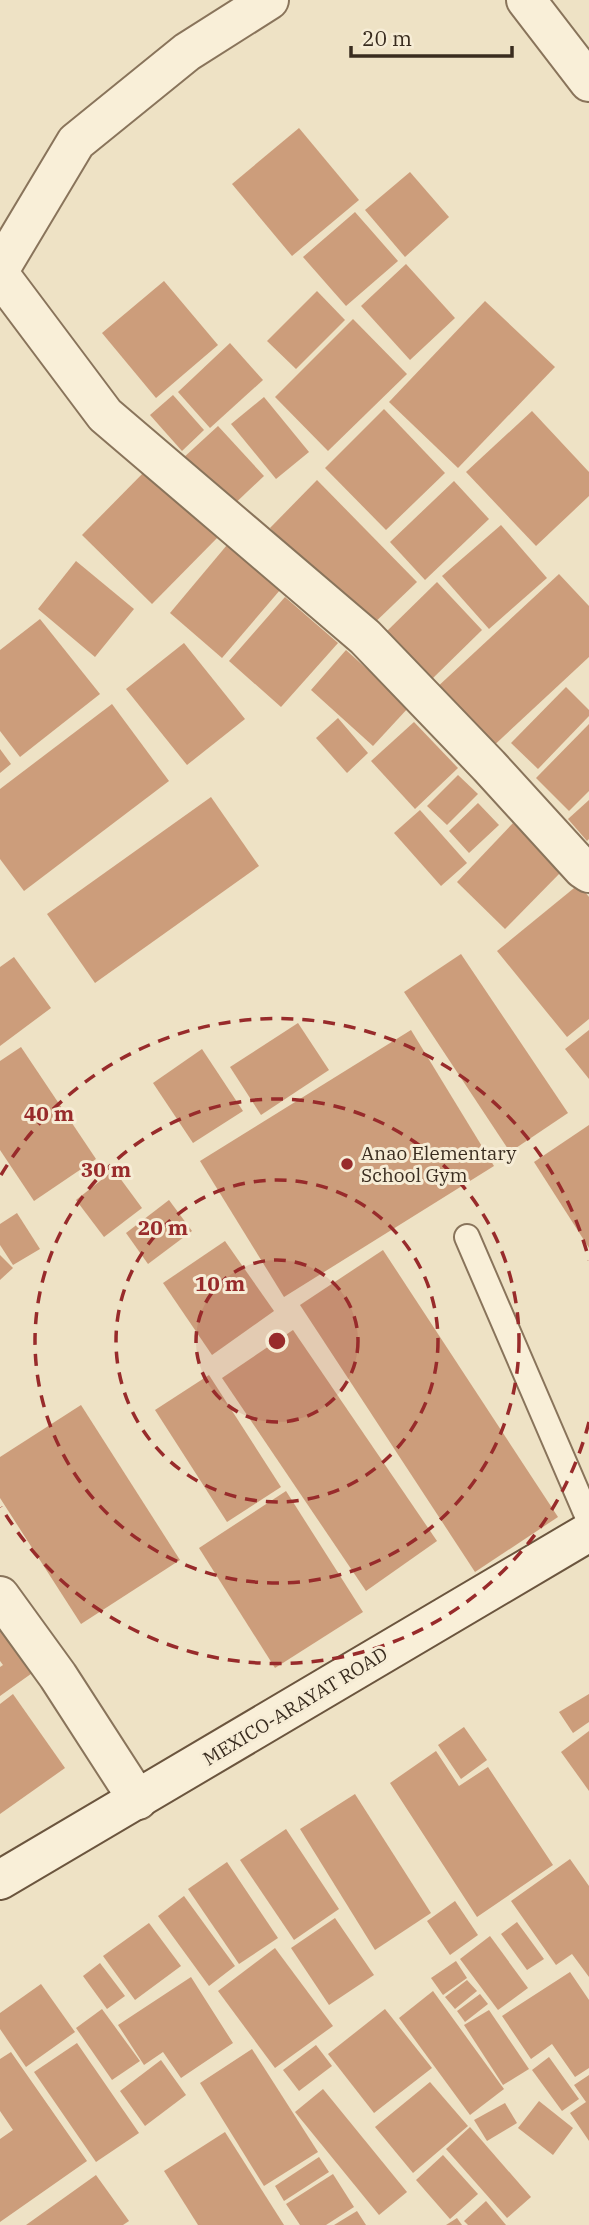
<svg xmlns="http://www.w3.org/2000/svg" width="589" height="2225" font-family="'IBM Plex Serif',serif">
	<rect width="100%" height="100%" fill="#eee2c5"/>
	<g fill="#cc9d7b">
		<path d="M299,128l60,72 -67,56 -60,-72z"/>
		<path d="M410,172l39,45 -44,40 -40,-47z"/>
		<path d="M355,212l43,49 -52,45 -43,-49z"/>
		<path d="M406,264l49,54 -45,42 -49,-54z"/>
		<path d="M164,281l54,64 -62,53 -54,-65z"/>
		<path d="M317,291l28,29 -49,49 -29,-28z"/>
		<path d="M485,301l70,66 -97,101 -69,-66z"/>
		<path d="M353,319l54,55 -79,77 -53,-54z"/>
		<path d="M230,343l33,37 -53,48 -32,-36z"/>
		<path d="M173,395l31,35 -22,21 -32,-36z"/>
		<path d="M264,397l45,55 -33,27 -45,-55z"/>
		<path d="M384,409l61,64 -59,57 -61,-62z"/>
		<path d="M532,411l57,61v24l-53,50 -70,-74z"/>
		<path d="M218,426l46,50 -36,34 -46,-51z"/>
		<path d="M151,465l70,69 -69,70 -70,-69z"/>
		<path d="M317,480l100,102 -49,47 -98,-101z"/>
		<path d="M454,481l35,38 -64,61 -35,-38z"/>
		<path d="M501,525l46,53 -58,51 -47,-53z"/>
		<path d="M227,545l53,45 -58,68 -52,-45z"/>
		<path d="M76,561l58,48 -39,48 -57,-48z"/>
		<path d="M559,574l30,32v51l-100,93 -55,-60z"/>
		<path d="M437,582l45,48 -51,50 -46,-47z"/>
		<path d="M285,597l53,46 -57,64 -52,-46z"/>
		<path d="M40,619l60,75 -80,63 -20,-26v-81z"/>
		<path d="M184,643l61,76 -58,46 -61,-76z"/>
		<path d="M346,650l63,57 -36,39 -62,-56z"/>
		<path d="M566,687l23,23v6l-51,53 -27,-26z"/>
		<path d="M112,704l57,77 -145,110 -24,-32v-70z"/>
		<path d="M338,718l30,35 -21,20 -31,-35z"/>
		<path d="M414,722l44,46 -43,41 -44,-48z"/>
		<path d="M589,724v67l-20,20 -33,-33z"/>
		<path d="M0,749l11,15 -11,9z"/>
		<path d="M458,775l20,19 -31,31 -20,-19z"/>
		<path d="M211,797l48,69 -164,117 -48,-69z"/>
		<path d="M589,800v39l-2,2 -19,-22z"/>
		<path d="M478,803l21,22 -30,28 -20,-22z"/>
		<path d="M420,810l47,53 -26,23 -47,-53z"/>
		<path d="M513,823l49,48 -57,58 -48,-47z"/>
		<path d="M579,884l10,13v122l-22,18 -70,-86z"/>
		<path d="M461,954l107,159 -58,39 -106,-160z"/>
		<path d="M14,957l37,51 -51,38v-79z"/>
		<path d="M298,1023l31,47 -68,45 -31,-48z"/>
		<path d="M411,1030l83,136 -210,131 -84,-136z"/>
		<path d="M589,1030v49l-24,-30z"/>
		<path d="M21,1047l75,112 -62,42 -34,-51v-89z"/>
		<path d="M202,1049l41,62 -50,32 -40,-60z"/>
		<path d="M589,1125v123l-55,-86z"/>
		<path d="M114,1170l28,38 -38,29 -28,-37z"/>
		<path d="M169,1200l23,31 -44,33 -22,-31z"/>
		<path d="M17,1213l23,36 -27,16 -13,-20v-21z"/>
		<path d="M225,1241l49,70 -62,44 -49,-72z"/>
		<path d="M383,1250l175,267 -83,55 -175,-267z"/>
		<path d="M0,1255l13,13 -13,12z"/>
		<path d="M293,1330l144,211 -71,50 -144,-213z"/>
		<path d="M209,1375l72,112 -54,35 -72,-112z"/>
		<path d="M81,1405l99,155 -99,64 -81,-126v-41z"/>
		<path d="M286,1491l77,121 -88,56 -76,-120z"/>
		<path d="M0,1621l35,50 -35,25v-29l3,-2 -3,-4z"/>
		<path d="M13,1694l52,74 -65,46v-110z"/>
		<path d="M589,1694v28l-16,11 -14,-21z"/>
		<path d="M464,1727l23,33 -26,19 -23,-34z"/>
		<path d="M589,1731v60l-28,-39z"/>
		<path d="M436,1751l23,35 29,-19 65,98 -76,52 -87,-134z"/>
		<path d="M355,1794l76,119 -56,37 -75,-121z"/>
		<path d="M286,1829l53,80 -45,31 -54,-80z"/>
		<path d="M570,1859l19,27v91l-17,-23 -16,11 -45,-64z"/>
		<path d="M227,1862l51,76 -39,26 -51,-75z"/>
		<path d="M184,1896l51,70 -26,20 -51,-70z"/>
		<path d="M455,1901l23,34 -28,20 -23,-34z"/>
		<path d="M335,1918l39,57 -45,30 -38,-57z"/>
		<path d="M517,1922l27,37 -17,11 -26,-36z"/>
		<path d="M149,1923l32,43 -46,34 -32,-44z"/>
		<path d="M490,1936l38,52 -30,22 -38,-51z"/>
		<path d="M275,1948l58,78 -58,42 -57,-77z"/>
		<path d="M456,1961l11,17 -24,17 -12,-17z"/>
		<path d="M100,1963l25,33 -18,13 -24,-33z"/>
		<path d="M570,1972l19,28v68l-14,9 -23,-33 -21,15 -29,-43z"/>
		<path d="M191,1977l42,66 -52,35 -18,-26 -19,13 -26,-40z"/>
		<path d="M467,1980l10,11 -22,18 -10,-12z"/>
		<path d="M41,1984l34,48 -49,35 -26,-38v-16z"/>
		<path d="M433,1991l71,98 -34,26 -71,-97z"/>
		<path d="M480,1994l8,10 -23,18 -8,-11z"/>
		<path d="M102,2009l38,52 -28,19 -36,-52z"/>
		<path d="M385,2009l47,59 -58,45 -46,-59z"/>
		<path d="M489,2010l40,59 -26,16 -39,-60z"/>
		<path d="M77,2043l62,90 -43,29 -62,-90z"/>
		<path d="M316,2045l16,21 -33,25 -16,-21z"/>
		<path d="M252,2049l66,103 -54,34 -64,-103z"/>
		<path d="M11,2052l76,109 -87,61v-83l13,-9 -13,-19v-52z"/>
		<path d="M549,2057l30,42 -17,12 -30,-41z"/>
		<path d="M161,2060l25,35 -41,31 -25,-35z"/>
		<path d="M589,2075v66l-19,-28 16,-11 -12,-17z"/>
		<path d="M430,2082l38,44 -55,47 -38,-46z"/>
		<path d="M323,2089l84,103 -28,23 -84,-103z"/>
		<path d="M539,2101l34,27 -20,27 -35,-27z"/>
		<path d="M505,2103l12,20 -30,18 -13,-21z"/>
		<path d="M470,2127l61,70 -24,21 -61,-69z"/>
		<path d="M225,2132l59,93h-86l-34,-54z"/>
		<path d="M443,2155l35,39 -28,25 -34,-39z"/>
		<path d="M319,2157l10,15 -45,29 -9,-15z"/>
		<path d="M333,2174l21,33 -28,18h-26l-14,-21z"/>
		<path d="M96,2175l33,46 -6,4h-97z"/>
		<path d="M486,2201l20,24h-38l-4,-4z"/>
		<path d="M357,2211l9,14h-32z"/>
		<path d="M457,2218l5,7h-16z"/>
	</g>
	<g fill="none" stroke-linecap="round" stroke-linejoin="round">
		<g stroke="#89745b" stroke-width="28">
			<path id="service" d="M467,1237l122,283"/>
		</g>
		<g stroke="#89745b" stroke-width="42">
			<g id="minor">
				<path d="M526,0l63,82"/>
				<path d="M0,269l76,-127 111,-90 82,-52"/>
				<path d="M0,275l105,140 260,222 124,129 94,103 6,4"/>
				<path d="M0,1596l58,80 80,124"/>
			</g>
		</g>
		<g stroke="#6b553e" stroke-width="42">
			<path id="secondary" d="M0,1880l589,-348"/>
		</g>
		<use href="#service" stroke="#f9efd8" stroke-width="24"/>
		<use href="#minor" stroke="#f9efd8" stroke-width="38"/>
		<use href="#secondary" stroke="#f9efd8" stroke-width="38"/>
	</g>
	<circle cx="277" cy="1341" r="81" fill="#982b2b" fill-opacity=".12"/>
	<g fill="none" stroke="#982b2b" stroke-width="3.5" stroke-dasharray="12 9">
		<circle cx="277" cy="1341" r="81"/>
		<circle cx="277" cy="1341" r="161"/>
		<circle cx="277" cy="1341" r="242"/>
		<path d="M589 1422A322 322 0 0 1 1 1507M1 1175A322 322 0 0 1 589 1260"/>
	</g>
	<circle fill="#982b2b" stroke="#f6ecd5" stroke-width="2.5" cx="347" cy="1164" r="7"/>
	<g text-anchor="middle" stroke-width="6" stroke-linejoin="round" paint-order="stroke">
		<g font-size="19" fill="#392c1f" stroke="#f6ecd5" text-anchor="start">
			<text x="361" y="1160">Anao Elementary<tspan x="361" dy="22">School Gym</tspan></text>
		</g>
		<g font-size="19" fill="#392c1f" stroke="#f6ecd5">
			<text transform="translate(295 1706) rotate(-31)" y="7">MEXICO-ARAYAT ROAD</text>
		</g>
	</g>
	<circle cx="277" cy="1341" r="10" fill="#982b2b" stroke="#f6ecd5" stroke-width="3.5"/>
	<g font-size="21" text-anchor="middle" font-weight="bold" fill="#982b2b" stroke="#f6ecd5" stroke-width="6" stroke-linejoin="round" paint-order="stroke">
		<text x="49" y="1121">40 m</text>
		<text x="106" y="1177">30 m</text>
		<text x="163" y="1235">20 m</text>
		<text x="220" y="1291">10 m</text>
	</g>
	<path d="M351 46v10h161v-10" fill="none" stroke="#392c1f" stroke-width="3.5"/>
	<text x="362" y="46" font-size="21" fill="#392c1f" stroke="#f6ecd5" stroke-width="5" paint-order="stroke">20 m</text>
</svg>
